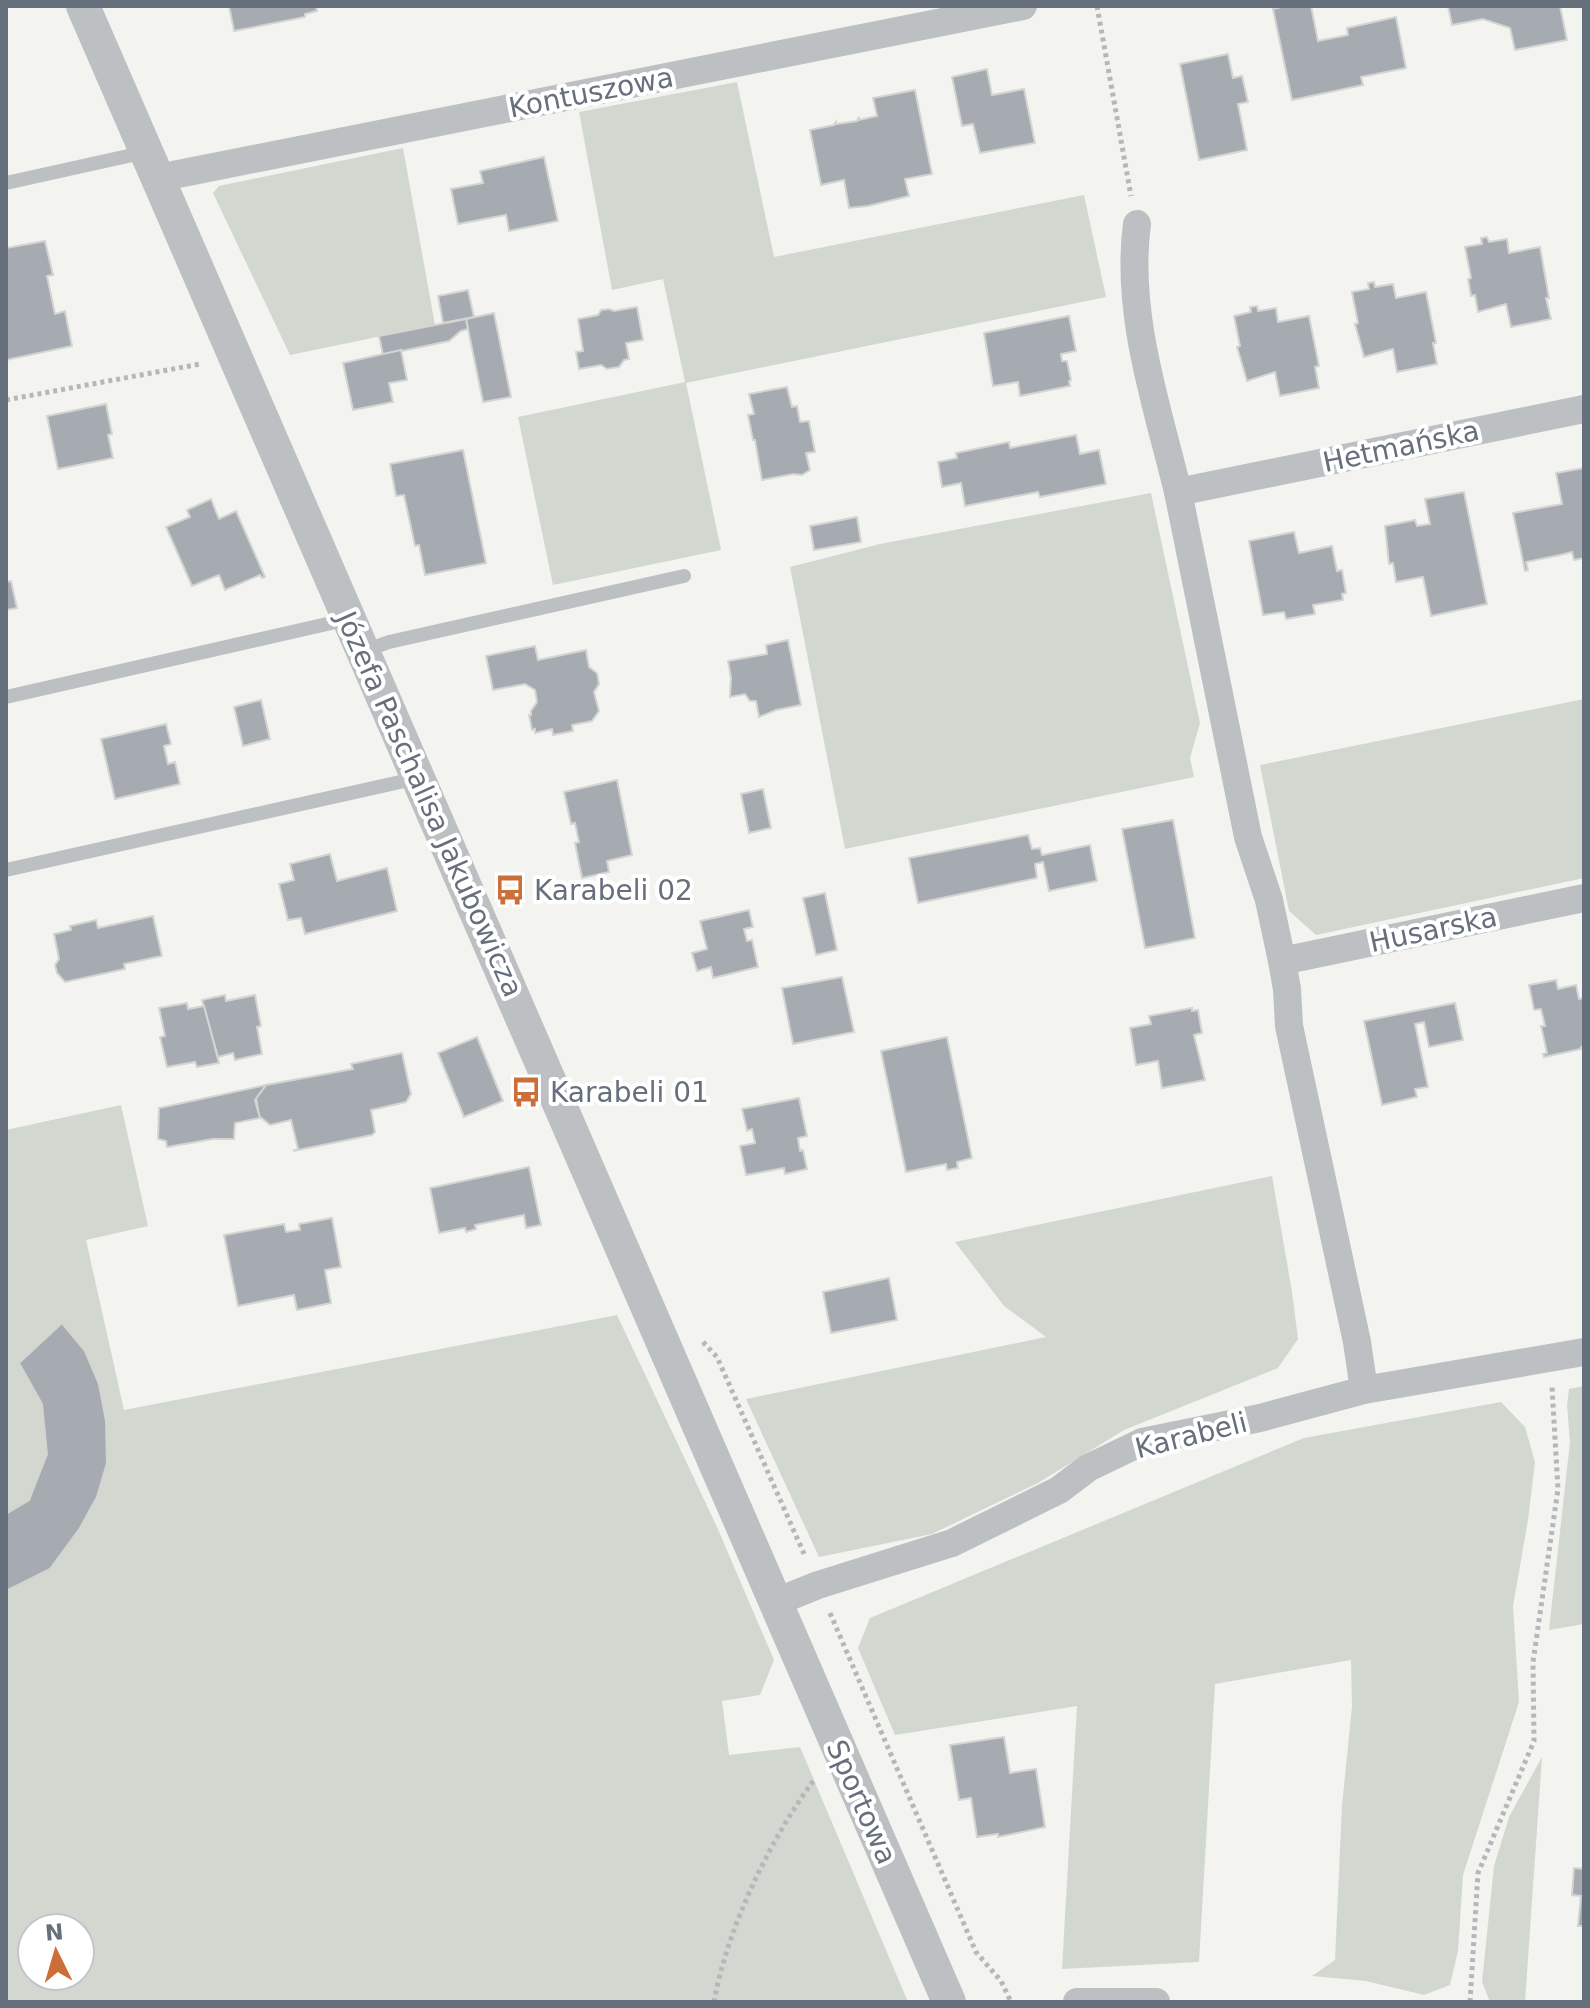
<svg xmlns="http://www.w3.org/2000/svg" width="1590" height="2008" font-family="'DejaVu Sans',sans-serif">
	<rect width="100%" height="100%" fill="#f3f3f0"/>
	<g fill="#d2d8d0" fill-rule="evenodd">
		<path d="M737,82l37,175 310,-62 22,102 -420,86 35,167 -168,35 -35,-168 167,-35 -22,-103 -51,11 -33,-178z"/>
		<path d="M403,148l32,177 -145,30 -77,-162 6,-7z"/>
		<path d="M1151,493l49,230 -10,35 4,19 -349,72 -55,-282 90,-23z"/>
		<path d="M1584,699v179l-268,57 -27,-24 -29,-146z"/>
		<path d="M121,1105l27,121 -62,14 38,170 493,-95 100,212 57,133 -14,35 -38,6 7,54 71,-8 108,255h-902v-872zM32,1928h48v48h-48z"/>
		<path d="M1272,1176l20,116 6,47 -20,29 -154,62 -86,53 -106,51 -113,23 -73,-158 300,-62 -42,-31 -49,-64z"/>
		<path d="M1584,1386v238l-35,6 21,-188 -3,-37 2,-16z"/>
		<path d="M1501,1402l24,25 10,35 -7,58 -15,86 6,96 -56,173 -5,76 -8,34 -26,10 -58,-14 -54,-5 23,-16 7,-154 10,-100 -1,-46 -136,24 -16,278 -137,7 15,-263 -182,29 -37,-87 12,-30 434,-180z"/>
		<path d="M1542,1757l-17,245h-35l-8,-20 12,-116 15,-49z"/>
	</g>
	<g fill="#a6abb1" stroke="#d4d5d3" stroke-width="2">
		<path d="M229,6h87l1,5 -12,3v3l-71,14z"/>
		<path d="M1286,6h25l7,35 30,-6 -1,-7 49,-11 10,51 -45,9 2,8 -71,15 -19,-91z"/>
		<path d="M1448,6h112l7,34 -52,10 -5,-22 -27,-9 -31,6z"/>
		<path d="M1228,54l5,24 9,-2 6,26 -10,2 9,46 -48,10 -19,-96z"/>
		<path d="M987,69l5,26 32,-6 11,54 -55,10 -7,-29 -11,2 -10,-49z"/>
		<path d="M915,90l17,84 -27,5 4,17 -41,10 -19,2 -5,-28 -23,5 -11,-55 24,-5 2,-3v2l21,-3 2,-4v3l18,-4 -4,-18z"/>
		<path d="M544,157l14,64 -49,10 -3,-16 -48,9 -7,-35 32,-6 -3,-12z"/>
		<path d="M1487,237l2,5 18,-3 2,14 31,-6 9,51h-3l5,21 -40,8 -5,-23 -28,8 -3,-17 -4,1 -3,-17 3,-1 -6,-31 17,-3 -1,-6z"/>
		<path d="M45,241l8,34 -6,1 8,38 10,-3 7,35 -66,14v-112z"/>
		<path d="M1374,282l1,5 18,-3 3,14 30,-6 10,51h-3l4,21 -40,8 -4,-23 -29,8 -9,-33 3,-1 -6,-31 17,-3 -1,-6z"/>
		<path d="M468,290l6,27 -31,6 -5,-27z"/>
		<path d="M1257,306l1,5 18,-3 2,14 31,-6 10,50 -4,1 4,21 -39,8 -5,-24 -28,9 -10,-34 3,-1 -6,-30 17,-4 -1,-5z"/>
		<path d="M637,307l6,33 -17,3 3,16 -5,1 -5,7 -12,2 -6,-4 -22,4 -3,-17 7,-1 -5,-32 20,-4 3,-5 8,-1 5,2z"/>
		<path d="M494,313l17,84 -28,5 -17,-83z"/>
		<path d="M1069,316l7,35 -15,3 1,7h5l4,19 -2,1 1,5 -50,10 -2,-14 -25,4 -9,-53z"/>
		<path d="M466,319l2,10 -7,2 -12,10 -66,14 -4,-19z"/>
		<path d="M401,350l6,30 -18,3 4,19 -40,8 -10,-47z"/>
		<path d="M787,387l5,20 5,-1 3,16 9,-1 6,31 -9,1 4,17 -8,5 -9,-1 -31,6 -7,-40h-2l-5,-25 6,-1 -5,-20z"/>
		<path d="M106,404l6,30 -4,1 5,23 -55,11 -11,-53z"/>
		<path d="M1076,435l4,19 19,-4 7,34 -66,13 -2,-5 -73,14 -4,-23 -19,4 -4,-25 19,-4 -1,-5 53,-11 1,6z"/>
		<path d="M463,450l23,113 -61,12 -6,-30 -4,1 -11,-51 -8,1 -6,-32z"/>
		<path d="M1584,468v90l-10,2 -2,-8 -12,3 -34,7 2,8 -3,1 -12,-58 49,-9 -6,-31z"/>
		<path d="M1464,492l23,112 -56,12 -8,-39 -27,5 -3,-19 -4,1 -4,-38 30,-6 2,6 13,-2 -5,-25z"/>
		<path d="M211,499l8,20 17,-8 29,66 -3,1 -2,-3 -35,15 -6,-15 -27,11 -26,-59 24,-10 -3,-7z"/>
		<path d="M857,517l4,25 -47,8 -4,-24z"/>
		<path d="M1294,532l5,21 33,-7 5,25 5,-1 4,23 -4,1 1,6 -30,5 2,9 -29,5 -2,-7 -21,3 -14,-74z"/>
		<path d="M11,581l6,27 -11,2v-28z"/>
		<path d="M788,640l13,65 -25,5 -17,7 -3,-16h-6l-5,-7 -15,3 1,-19 -3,-17 39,-7 -1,-9z"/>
		<path d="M535,646l3,14 48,-10 3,17 8,6 2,11 -5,8 5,19 -7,10 -20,4 1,6 -20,4 -1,-6 -17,4v-4l-3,1 -3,-15h2v-4l6,-9 -2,-12 -10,-6 -32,6 -7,-34z"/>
		<path d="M261,700l9,39 -27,7 -9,-39z"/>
		<path d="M166,724l5,20 -7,2 4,18 7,-2 5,22 -65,15 -14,-60z"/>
		<path d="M617,780l15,75 -25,6 2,11 -27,6 -7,-35 4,-1 -4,-19 -4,1 -7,-32z"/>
		<path d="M763,789l8,39 -22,5 -8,-39z"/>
		<path d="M1173,820l22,118 -50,10 -23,-119z"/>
		<path d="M1028,835l4,14 8,-1 2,7 48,-10 7,36 -48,10 -6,-29 -8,2 2,14 -119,25 -9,-45z"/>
		<path d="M330,854l7,27 50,-13 10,43 -92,23 -4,-16 -13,2 -9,-36 15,-4 -4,-16z"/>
		<path d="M825,893l12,57 -21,5 -13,-57z"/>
		<path d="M749,910l4,17 -9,2 3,12 5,-1 6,27 -45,11 -2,-11 -14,4 -5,-18 15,-4 -7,-28z"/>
		<path d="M153,916l9,40 -38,8 1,5 -60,13 -8,-9 -2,-8 4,-6 -5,-25 17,-4 -1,-4 26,-6 2,8z"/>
		<path d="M842,977l12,55 -61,12 -11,-56z"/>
		<path d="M1556,980l2,9 18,-4 3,14 5,-1v48l-3,1v2l-37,8 -1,-3 4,-1 -6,-27h4l-4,-17 -7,1 -5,-25z"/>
		<path d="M225,995l1,6 29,-6 6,31 -4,1 5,27 -27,6 -2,-7 -15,4 -16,-57z"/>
		<path d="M187,1003l1,6 16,-3 15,57 -22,4 -2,-5 -28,5 -7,-30 5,-1 -6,-28z"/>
		<path d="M1455,1003l8,37 -34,7 -5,-25 -9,2 13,63 -13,2 2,8 -35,8 -18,-84z"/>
		<path d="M1192,1008v3l6,-1 4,23 -8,2 11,45 -43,8 -4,-27 -22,4 -6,-37 21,-4 -2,-8z"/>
		<path d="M477,1037l26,64 -39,16 -26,-64z"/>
		<path d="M947,1037l25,121 -15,4 1,6 -11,2 -1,-6 -40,8 -25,-121z"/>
		<path d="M402,1053l9,41 -5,8 -35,8 4,22 -3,3 -79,16 5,-2 -7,-29 -21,5 -11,-9 -3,-18 10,-13 87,-16 -2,-5z"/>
		<path d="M266,1085l-11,15 5,18 -25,5 -1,16h-21l-46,8 -1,-6 -8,-2 1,-31z"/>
		<path d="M799,1098l8,38 -9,2 2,13 3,-1 4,19 -22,5 -1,-6 -38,7 -6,-29 15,-3 -3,-14 -5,2 -5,-22z"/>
		<path d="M529,1167l12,58 -15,3 -2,-13 -49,10 1,4 -10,3 -1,-4 -26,5 -9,-45z"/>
		<path d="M332,1218l9,49 -16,3 6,33 -34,7 -3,-15 -56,11 -14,-71 60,-11 2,8 14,-2 -1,-6z"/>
		<path d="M889,1278l8,42 -66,13 -8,-41z"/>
		<path d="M62,1323l23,28 14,33 7,37 1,42 -10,34 -17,31 -30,41 -44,22v-77l23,-14 18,-46 -5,-50 -23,-41z"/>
		<path d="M1004,1737l6,36 26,-4 9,58 -47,10v-3l-21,3 -6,-39 -12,2 -9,-55z"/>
		<path d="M1574,1868l10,1v57h-6l3,-30 -9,-1z"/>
	</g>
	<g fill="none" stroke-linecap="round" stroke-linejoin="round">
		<g stroke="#b5b7ba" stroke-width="5" stroke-dasharray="4 4" stroke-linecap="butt">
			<path d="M1097,6l34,190"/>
			<path d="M6,400l194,-36"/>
			<path d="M703,1342l14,15 88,199"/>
			<path d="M830,1613l146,339 25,29 10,21"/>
			<path d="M714,2002c13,-73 56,-163 100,-222"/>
			<path d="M1470,2002l8,-129 56,-132 -1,-79 25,-173 -6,-102"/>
		</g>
		<g stroke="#bdc0c3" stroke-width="14">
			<path d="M6,183l140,-31"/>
			<path d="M364,651l25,-9 295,-66"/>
			<path d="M6,697l343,-78"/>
			<path d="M6,870l412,-92"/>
		</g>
		<g stroke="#bdc0c3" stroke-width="28">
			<path d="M158,178l865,-172"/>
			<path d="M1137,224c-12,90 20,181 41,268"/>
			<path d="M1282,961l302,-63"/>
			<path d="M1364,1390l-7,-48 -68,-316 -2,-37 -5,-28 -13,-61 -21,-63 -70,-345 406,-83"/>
			<path d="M776,1602l42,-17 134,-42 107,-53 29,-22 54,-26 118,-24 104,-28 220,-38"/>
			<path d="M1077,2002h79"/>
		</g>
		<path stroke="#bdc0c3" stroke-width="34" d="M83,6l866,1996"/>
	</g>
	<defs>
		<g id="bus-bare" transform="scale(2.4)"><path d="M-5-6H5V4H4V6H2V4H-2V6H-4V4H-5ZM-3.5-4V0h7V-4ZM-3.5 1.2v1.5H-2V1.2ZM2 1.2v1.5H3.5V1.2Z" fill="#cc6e37" stroke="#fff" stroke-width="2.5" paint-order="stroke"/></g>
	</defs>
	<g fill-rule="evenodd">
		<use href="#bus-bare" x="510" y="890"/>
		<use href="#bus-bare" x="526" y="1092"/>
	</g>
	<g text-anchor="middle" stroke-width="8" stroke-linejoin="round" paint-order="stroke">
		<g font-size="28" fill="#66707d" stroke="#fff">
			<text transform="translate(591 92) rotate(-11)" y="10">Kontuszowa</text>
			<text transform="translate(1401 446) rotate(-12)" y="10">Hetmańska</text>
			<text transform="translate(430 804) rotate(66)" y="10">Józefa Paschalisa Jakubowicza</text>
			<text transform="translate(1433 929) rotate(-12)" y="10">Husarska</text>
			<text transform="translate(1191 1435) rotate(-14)" y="10">Karabeli</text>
			<text transform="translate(862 1802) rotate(66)" y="10">Sportowa</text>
		</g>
		<g font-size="28" fill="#66707d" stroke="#fff" text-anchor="start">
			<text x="534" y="900">Karabeli 02</text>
			<text x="550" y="1102">Karabeli 01</text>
		</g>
	</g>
	<rect width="1590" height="2008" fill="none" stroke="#66707d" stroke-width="16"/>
	<g transform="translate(56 1952) rotate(355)"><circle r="38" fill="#ffffff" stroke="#c2c6cb" stroke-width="2"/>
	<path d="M0-6L14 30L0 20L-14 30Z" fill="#cc6e37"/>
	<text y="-12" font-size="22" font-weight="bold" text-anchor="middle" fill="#66707d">N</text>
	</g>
</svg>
